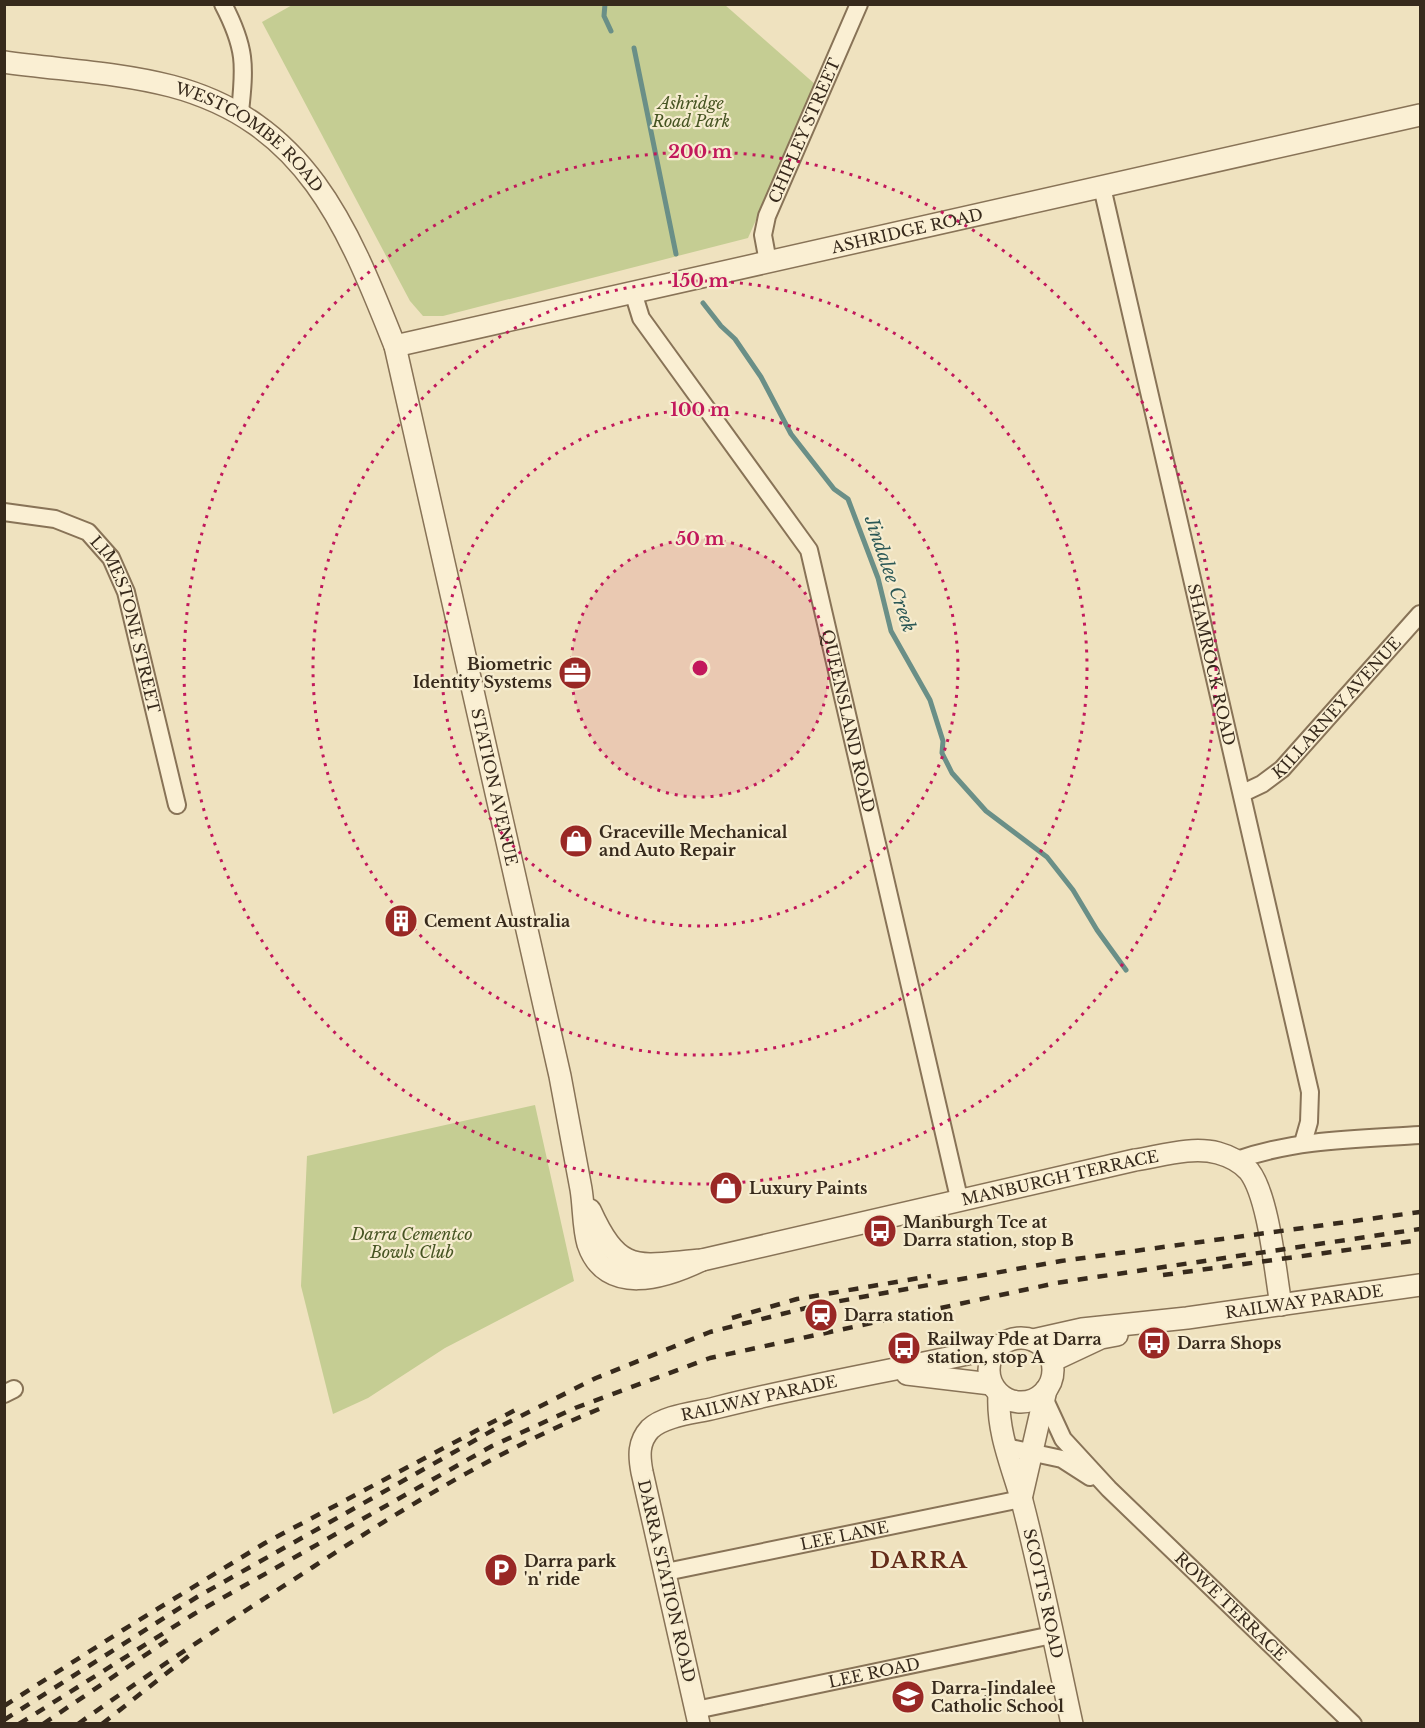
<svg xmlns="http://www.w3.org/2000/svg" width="1425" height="1728" font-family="'Libre Baskerville',serif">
	<rect width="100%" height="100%" fill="#efe2bf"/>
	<g fill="#c5cd93">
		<path d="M294,4l431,1 91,80 -68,153 -305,78h-20l-13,-15 -148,-279z"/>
		<path d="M535,1105l39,176 -129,67 -77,50 -35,16 -32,-128 6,-130z"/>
	</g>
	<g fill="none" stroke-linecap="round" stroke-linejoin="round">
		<g stroke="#6a8f87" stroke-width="5">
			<path d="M605,4l-1,12 7,15"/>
			<path d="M634,48l42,206"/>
			<path d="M703,303l18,23 14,13 26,38 30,57 43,55 14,10 30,79 13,53 39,69 13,41 -1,12 10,20 34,38 61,46 26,33 24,40 29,40"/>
		</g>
		<g stroke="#887357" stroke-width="20">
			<g id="minor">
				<path d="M223,4c23,44 22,61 17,108"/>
				<path id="s1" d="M1102,187l208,905 -1,30 -6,21"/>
				<path id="s2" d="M768,262l-5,-27 4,-19 92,-212"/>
				<path id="s3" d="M633,292l8,26 168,232 150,648"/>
				<path id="s4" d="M4,512l51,7 33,13 23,26 15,34 51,213"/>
				<path id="s5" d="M1243,793l19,-9 20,-15 138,-155"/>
				<path d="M1237,1160c59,-21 122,-21 183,-25"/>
				<path d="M4,1394l10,-5"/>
				<path id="s6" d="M1045,1400l18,39 46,50 244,235"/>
				<path d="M1006,1447l56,12 28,18"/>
				<path id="s7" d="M666,1572l355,-73"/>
				<path id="s8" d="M696,1710l356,-75"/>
			</g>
		</g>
		<g stroke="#887357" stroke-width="24">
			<g id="tertiary">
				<path id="s9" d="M4,62c56,8 113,10 167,24 136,36 177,142 224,260l165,730c7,38 14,76 21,113 3,18 2,38 7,55 18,53 77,34 114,16"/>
				<path id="s10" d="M395,346l1025,-231"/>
				<path id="s11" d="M590,1210c30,66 47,55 112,50l433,-100c26,-4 57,-14 83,-7 11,3 23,9 31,18 20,26 26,100 32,134"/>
				<circle cx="1021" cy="1370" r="32"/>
				<path id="s12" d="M1033,1340l49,-11 105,-11 233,-33"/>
				<path d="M1052,1361l49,-23 16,-3"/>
				<path d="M907,1374l84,10"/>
				<path id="s13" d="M999,1395c-2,37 13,71 23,106 19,73 34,149 50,223"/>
				<path d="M1021,1499l25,-109"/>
				<path id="s14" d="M699,1724l-57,-252c-3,-16 -4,-30 8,-43 15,-14 46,-16 65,-21 94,-24 189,-39 283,-61"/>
			</g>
		</g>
		<use href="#minor" stroke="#faefd3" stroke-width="16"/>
		<use href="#tertiary" stroke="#faefd3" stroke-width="21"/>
		<g stroke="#372a1c" stroke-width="4.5" stroke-dasharray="10 10" stroke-linecap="butt">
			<path d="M1163,1275l257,-35"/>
			<path d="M732,1318l65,-19 134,-23"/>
			<path d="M4,1706l119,-76 142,-87 254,-135"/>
			<path d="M4,1720l193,-123 298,-168 101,-51 114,-46 108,-27 243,-44 359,-49"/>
			<path d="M19,1724l175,-110 298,-168 83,-38 135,-50 346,-75 364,-54"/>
			<path d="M43,1724l132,-89"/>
			<path d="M78,1724c77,-55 156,-106 235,-157 94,-61 187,-118 291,-160"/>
			<path d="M102,1724l89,-70"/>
		</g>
	</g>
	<circle cx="700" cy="668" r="129" fill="#c2185b" fill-opacity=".12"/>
	<g fill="none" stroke="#c2185b" stroke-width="3" stroke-dasharray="3 6">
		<circle cx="700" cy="668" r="129"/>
		<circle cx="700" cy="668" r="258"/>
		<circle cx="700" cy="668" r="387"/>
		<circle cx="700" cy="668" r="516"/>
	</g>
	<defs>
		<g id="office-disc" transform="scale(1.725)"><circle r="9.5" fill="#992825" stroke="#f6eccf"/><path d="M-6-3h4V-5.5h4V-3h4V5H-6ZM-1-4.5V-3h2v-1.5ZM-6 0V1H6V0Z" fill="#fff"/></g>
		<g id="shop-disc" transform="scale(1.725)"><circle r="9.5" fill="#992825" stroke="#f6eccf"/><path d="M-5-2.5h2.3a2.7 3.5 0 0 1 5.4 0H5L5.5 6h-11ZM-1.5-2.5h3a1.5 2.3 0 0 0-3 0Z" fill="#fff"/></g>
		<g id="building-disc" transform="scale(1.725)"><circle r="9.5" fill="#992825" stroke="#f6eccf"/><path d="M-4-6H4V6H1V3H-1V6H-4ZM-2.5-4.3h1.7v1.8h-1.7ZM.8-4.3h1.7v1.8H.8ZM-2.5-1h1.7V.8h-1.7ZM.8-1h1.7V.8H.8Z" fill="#fff"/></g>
		<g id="bus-disc" transform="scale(1.725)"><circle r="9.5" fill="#992825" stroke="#f6eccf"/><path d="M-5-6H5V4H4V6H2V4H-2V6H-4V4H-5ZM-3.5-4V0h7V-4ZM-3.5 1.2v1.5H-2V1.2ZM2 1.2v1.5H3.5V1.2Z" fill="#fff"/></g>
		<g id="station-disc" transform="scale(1.725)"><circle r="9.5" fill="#992825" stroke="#f6eccf"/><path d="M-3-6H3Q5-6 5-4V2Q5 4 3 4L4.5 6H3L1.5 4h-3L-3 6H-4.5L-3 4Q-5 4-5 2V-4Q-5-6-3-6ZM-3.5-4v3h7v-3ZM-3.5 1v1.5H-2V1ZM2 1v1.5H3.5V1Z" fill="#fff"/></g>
		<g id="parking-disc" transform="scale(1.725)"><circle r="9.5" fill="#992825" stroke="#f6eccf"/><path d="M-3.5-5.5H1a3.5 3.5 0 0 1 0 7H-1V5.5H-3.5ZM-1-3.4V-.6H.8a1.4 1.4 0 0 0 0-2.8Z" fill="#fff"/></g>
		<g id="school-disc" transform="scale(1.725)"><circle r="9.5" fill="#992825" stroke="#f6eccf"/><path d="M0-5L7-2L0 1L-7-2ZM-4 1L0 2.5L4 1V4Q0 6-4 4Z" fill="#fff"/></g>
	</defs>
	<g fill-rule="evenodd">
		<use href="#office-disc" x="575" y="673"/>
		<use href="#shop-disc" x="576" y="841"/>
		<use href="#building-disc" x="401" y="921"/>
		<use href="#shop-disc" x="726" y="1188"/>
		<use href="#bus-disc" x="880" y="1231"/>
		<use href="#station-disc" x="821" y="1315"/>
		<use href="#bus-disc" x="1154" y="1343"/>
		<use href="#bus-disc" x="904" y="1348"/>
		<use href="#parking-disc" x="501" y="1570"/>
		<use href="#school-disc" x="908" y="1697"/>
	</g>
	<g text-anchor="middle" stroke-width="4.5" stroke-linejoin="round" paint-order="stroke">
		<g font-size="16" font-style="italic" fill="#465422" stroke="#f6eccf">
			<text x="691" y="109">Ashridge<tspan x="691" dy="18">Road Park</tspan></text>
			<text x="412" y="1240">Darra Cementco<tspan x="412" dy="18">Bowls Club</tspan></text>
		</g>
		<g font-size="16" fill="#372a1c" stroke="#f6eccf">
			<text dy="6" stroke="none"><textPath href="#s2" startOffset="140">CHIPLEY STREET</textPath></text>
			<text dy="6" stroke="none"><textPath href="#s9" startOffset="264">WESTCOMBE ROAD</textPath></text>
			<text dy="6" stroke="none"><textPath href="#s10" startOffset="525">ASHRIDGE ROAD</textPath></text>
			<text dy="6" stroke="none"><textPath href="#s4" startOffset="189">LIMESTONE STREET</textPath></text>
			<text dy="6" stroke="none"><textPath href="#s1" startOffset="490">SHAMROCK ROAD</textPath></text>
			<text dy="6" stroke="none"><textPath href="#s5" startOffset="128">KILLARNEY AVENUE</textPath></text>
			<text dy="6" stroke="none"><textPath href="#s3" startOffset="489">QUEENSLAND ROAD</textPath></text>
			<text dy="6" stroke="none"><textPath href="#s9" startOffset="980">STATION AVENUE</textPath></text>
			<text dy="6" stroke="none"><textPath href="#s11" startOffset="506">MANBURGH TERRACE</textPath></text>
			<text dy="6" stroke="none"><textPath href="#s12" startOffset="274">RAILWAY PARADE</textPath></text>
			<text dy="6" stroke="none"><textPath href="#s14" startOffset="418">RAILWAY PARADE</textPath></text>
			<text dy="6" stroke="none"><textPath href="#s7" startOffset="182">LEE LANE</textPath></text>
			<text transform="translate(667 1581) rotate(77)" y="6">DARRA STATION ROAD</text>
			<text dy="6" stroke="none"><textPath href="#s13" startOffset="204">SCOTTS ROAD</textPath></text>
			<text dy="6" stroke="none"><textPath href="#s6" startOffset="280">ROWE TERRACE</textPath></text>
			<text dy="6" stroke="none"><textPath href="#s8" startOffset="182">LEE ROAD</textPath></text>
		</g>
		<g font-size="16" font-weight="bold" fill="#372a1c" stroke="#f6eccf" text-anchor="start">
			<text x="552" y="670" text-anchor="end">Biometric<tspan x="552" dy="18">Identity Systems</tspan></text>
			<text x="599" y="838">Graceville Mechanical<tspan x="599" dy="18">and Auto Repair</tspan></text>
			<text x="424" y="927">Cement Australia</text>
			<text x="749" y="1194">Luxury Paints</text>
			<text x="903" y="1228">Manburgh Tce at<tspan x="903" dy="18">Darra station, stop B</tspan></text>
			<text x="844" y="1321">Darra station</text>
			<text x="927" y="1345">Railway Pde at Darra<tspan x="927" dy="18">station, stop A</tspan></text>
			<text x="1177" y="1349">Darra Shops</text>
			<text x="524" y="1567">Darra park<tspan x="524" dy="18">'n' ride</tspan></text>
			<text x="931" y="1694">Darra-Jindalee<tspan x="931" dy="18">Catholic School</tspan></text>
		</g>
		<g font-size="18" font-style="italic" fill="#2b5856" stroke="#f6eccf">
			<text transform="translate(890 574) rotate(71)" y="6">Jindalee Creek</text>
		</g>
		<g font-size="22" font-weight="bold" letter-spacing="1.5" fill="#652c1a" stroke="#f6eccf">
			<text x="919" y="1568">DARRA</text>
		</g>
	</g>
	<circle cx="700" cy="668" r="9" fill="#c2185b" stroke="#f6eccf" stroke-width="3"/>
	<g font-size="18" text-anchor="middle" font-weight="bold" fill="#c2185b" stroke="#f6eccf" stroke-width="4.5" stroke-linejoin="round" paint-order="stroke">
		<text x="700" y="158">200 m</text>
		<text x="700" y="287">150 m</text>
		<text x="700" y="416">100 m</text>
		<text x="700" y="545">50 m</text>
	</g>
	<rect width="1425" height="1728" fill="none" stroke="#372a1c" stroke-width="12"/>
</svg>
